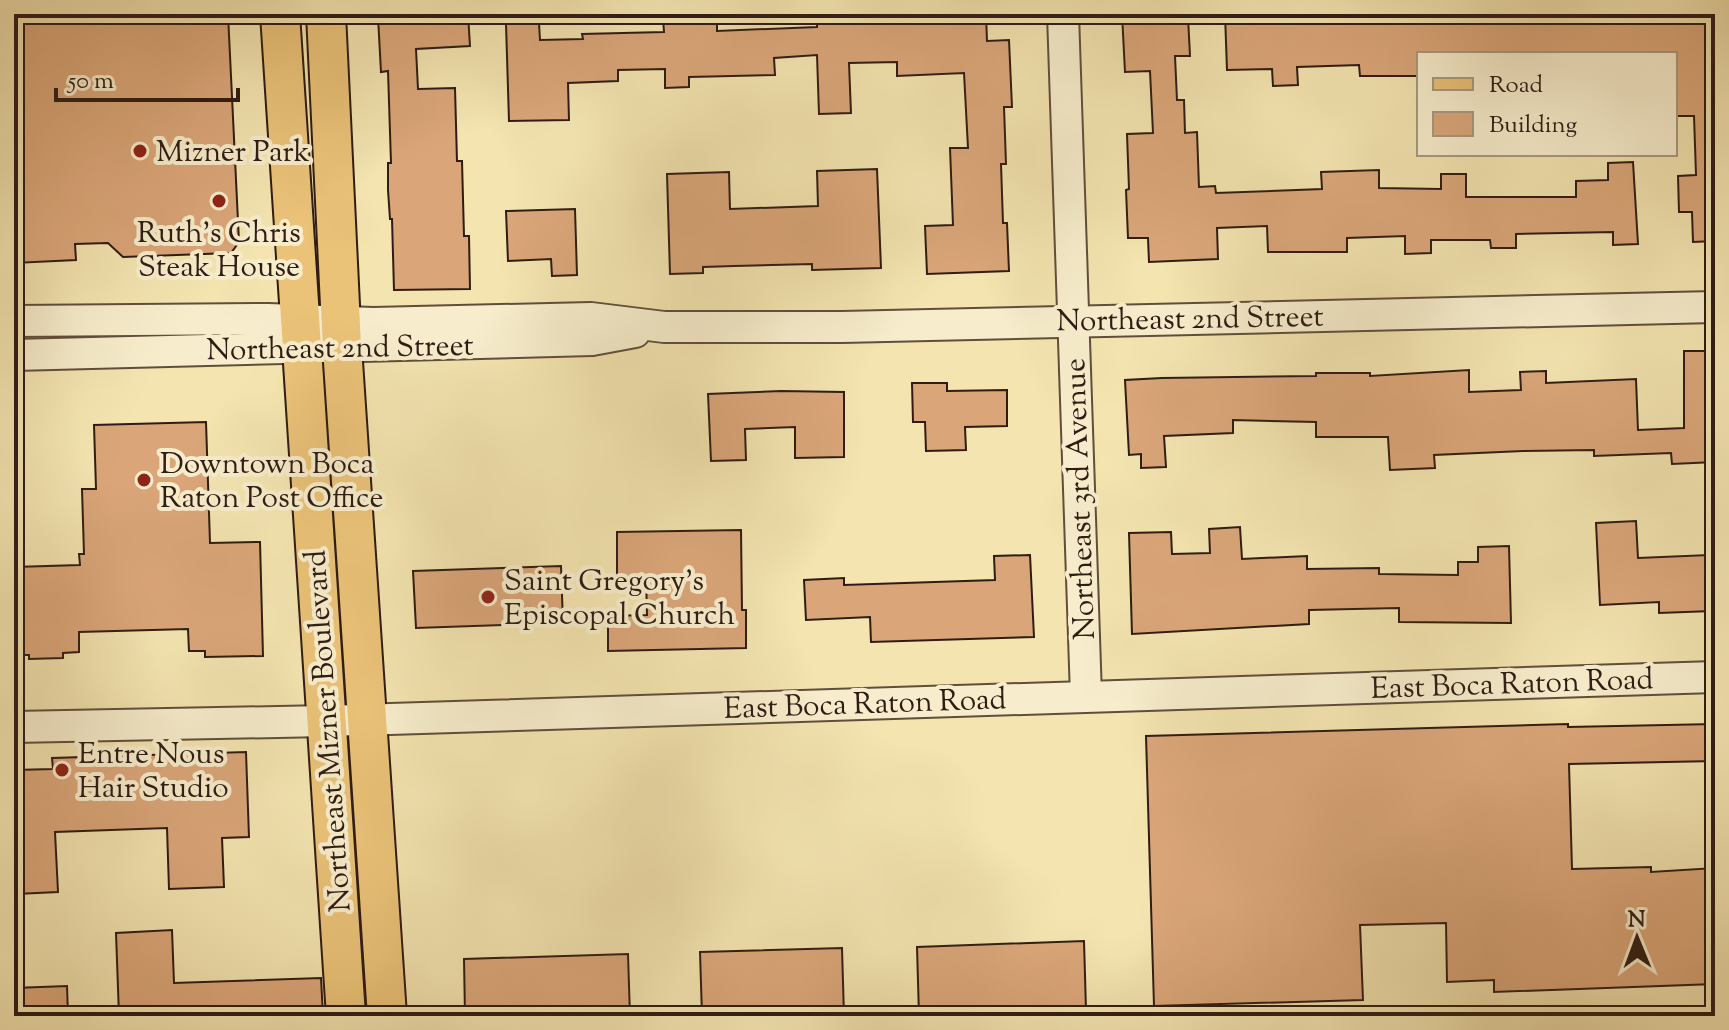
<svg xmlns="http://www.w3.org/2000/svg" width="1729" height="1030" font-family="'Sorts Mill Goudy',serif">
	<rect width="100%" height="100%" fill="#f3e4b0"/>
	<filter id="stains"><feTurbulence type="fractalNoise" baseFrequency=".0025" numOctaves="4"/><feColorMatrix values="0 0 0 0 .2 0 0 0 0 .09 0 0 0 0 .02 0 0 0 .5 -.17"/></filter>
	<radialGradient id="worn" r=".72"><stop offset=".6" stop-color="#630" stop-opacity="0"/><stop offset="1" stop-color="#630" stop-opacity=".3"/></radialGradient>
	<g fill="#daa679" stroke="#2f1c14" stroke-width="2">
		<path d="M14,14h214l11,228 -8,11 -108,4 -15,-14 -33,1 1,16 -62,3z"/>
		<path d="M430,14h38l2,32 -54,3 2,40 37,-1 2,73h5l2,75h5l1,53 -76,1 -2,-71h-2l-2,-29v-27h3l-3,-92 -7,1 -3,-55z"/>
		<path d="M838,14h40v2l108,-2 1,27 22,-1 3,67h-8l2,57h-5l2,59h4l2,48 -82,3 -2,-48 28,-1 -3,-77h18l-4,-75 -67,3v-14l-48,1 2,50 -32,1 -2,-59 -43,3 1,17 -86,2v10l-24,1v-19l-47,1v11l-50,2 1,37 -60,1 -3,-97 33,-1 1,17 43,-1 -1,-5 82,-2 -1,-13 54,-2v14l100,-4v-9l21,-1z"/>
		<path d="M1122,14h34v4l32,-1 2,39h-15l2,44h7l1,33 12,-1 2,55 16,-1 1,7 106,-4 -1,-17 58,-2v18l62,1v-15h25v23h110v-16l32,-1v-17l25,-1 5,82 -25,1v-13l-97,2v14h-25l-1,-8h-59v13l-26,1v-18l-58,2v14h-79l-1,-26 -50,2 1,31 -69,3 -1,-24h-20l-2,-48 3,-1 -2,-55 26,-1 -3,-62 -25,1z"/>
		<path d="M1225,14h490v227l-22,1 -1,-30h-13l-1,-36 18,-1 -2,-59h-19v-62h-256v22h-59l-1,-11 -62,2 1,18 -25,1 -1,-17 -45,1z"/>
		<path d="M877,169l4,99 -69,2v-6l-78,2 -31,1v6l-33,1 -3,-100 62,-2 1,37 88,-3 -1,-35z"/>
		<path d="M575,209l2,66 -25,1 -1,-17 -43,2 -2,-50z"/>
		<path d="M1684,351h31v111l-43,2 -1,-11 -77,3v-6l-71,1 -89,4 1,13 -45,2 -2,-33h-72v-15l-83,-2v13l-69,3 2,31 -25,1v-14l-12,1 -4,-75 37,-2 154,-2v-3h54v3l99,-6v22l52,-2 -1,-18 26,-1v12l90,-4 2,51 46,-2z"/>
		<path d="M912,383h35v8l60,-1v36l-42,1 1,23 -40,1 -1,-29h-12z"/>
		<path d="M781,391l63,1v65l-49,1v-31l-50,2 1,31 -35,1 -3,-67z"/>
		<path d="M206,422l4,121 50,-1 3,114 -58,1v-6h-16l-1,-22 -109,3v20l-16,1v5l-34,1v-4h-15v-88l66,-2 -1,-11h5l-2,-65h14l-2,-64z"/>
		<path d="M1636,521l2,37 71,-3 3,56 -53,2v-11l-59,3 -4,-82z"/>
		<path d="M1240,527l2,32 65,-3v13l72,-1v6l79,1v-13h20v-15l31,-1 2,77 -112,-1v-14l-90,2v14l-177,10 -3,-101 42,-1 1,22 38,-1 -1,-24z"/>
		<path d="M741,530l1,80h4v38l-138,3v-35l39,-1 -1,-39 -29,1v-45z"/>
		<path d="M1030,555l4,82 -163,5 -1,-25 -64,3 -2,-40 40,-2v7l151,-5 -1,-24z"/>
		<path d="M561,566l2,57 -147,5 -3,-57z"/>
		<path d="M1568,724v3l147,-3v37l-146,3 3,105 79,-2v5l64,-4v116l-221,8v-12l-47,2 -1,-59 -86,2 3,75 -209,6 -8,-270z"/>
		<path d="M246,752l3,85 -27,1 2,49 -55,2 -2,-61 -112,4 3,60 -42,2 -2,-124 39,-1 -1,-11z"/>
		<path d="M172,930l2,53 147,-5 2,38h-204l-3,-83z"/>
		<path d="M1084,941l2,69 -167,6 -2,-69z"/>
		<path d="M842,948l2,68h-142l-2,-64z"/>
		<path d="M628,954l2,62h-165l-1,-57z"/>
		<path d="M67,986l1,30h-54v-28z"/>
	</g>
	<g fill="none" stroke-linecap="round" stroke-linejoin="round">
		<g stroke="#604e3b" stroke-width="34">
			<g id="minor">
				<path d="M1063,14l23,682"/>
				<path d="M14,321l254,-2 105,4 218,-5 73,9h178l873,-20"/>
				<path d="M14,355l578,-15 43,-8"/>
				<path d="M14,727l312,-6 1389,-44"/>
			</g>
		</g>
		<g stroke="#2f1c14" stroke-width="42">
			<g id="major">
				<path d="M280,14l66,1002"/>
				<path d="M326,14l16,333 45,669"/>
			</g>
		</g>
		<use href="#minor" stroke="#f7edcc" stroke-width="30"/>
		<use href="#major" stroke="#eac278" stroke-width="38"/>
	</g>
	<g fill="#8f2418" stroke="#f7edcc" stroke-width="3">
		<circle cx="140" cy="151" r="8"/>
		<circle cx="219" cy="201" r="8"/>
		<circle cx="144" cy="480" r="8"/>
		<circle cx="488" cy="597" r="8"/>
		<circle cx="62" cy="770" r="8"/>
	</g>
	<g text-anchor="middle" stroke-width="8" stroke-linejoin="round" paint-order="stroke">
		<g font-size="30" fill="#2f1c14" stroke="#f7edcc" text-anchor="start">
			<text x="156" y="161">Mizner Park</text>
			<text x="219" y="242" text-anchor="middle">Ruth's Chris<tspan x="219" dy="34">Steak House</tspan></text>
			<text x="160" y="473">Downtown Boca<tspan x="160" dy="34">Raton Post Office</tspan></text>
			<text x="504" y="590">Saint Gregory's<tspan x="504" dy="34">Episcopal Church</tspan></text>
			<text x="78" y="763">Entre Nous<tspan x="78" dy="34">Hair Studio</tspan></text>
		</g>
		<g font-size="30" fill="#2f1c14" stroke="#f7edcc">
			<text transform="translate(1190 318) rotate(-1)" y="10">Northeast 2nd Street</text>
			<text transform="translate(340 347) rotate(-1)" y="10">Northeast 2nd Street</text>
			<text transform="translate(1079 499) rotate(-92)" y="10">Northeast 3rd Avenue</text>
			<text transform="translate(1512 683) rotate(-2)" y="10">East Boca Raton Road</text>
			<text transform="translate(865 703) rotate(-2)" y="10">East Boca Raton Road</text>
			<text transform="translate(327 731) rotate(-94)" y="10">Northeast Mizner Boulevard</text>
		</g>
	</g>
	<rect width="1729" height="1030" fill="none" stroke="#f3e4b0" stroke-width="48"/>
	<rect x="16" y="16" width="1697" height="998" fill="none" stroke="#2f1c14" stroke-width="4"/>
	<rect x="24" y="24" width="1681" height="982" fill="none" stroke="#2f1c14" stroke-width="2"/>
	<rect x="1417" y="52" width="260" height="104" fill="#f7edcc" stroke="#a79982" stroke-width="2"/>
	<rect x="1433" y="78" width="40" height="12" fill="#eac278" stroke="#a79982" stroke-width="2"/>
	<text x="1489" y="92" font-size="24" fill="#2f1c14">Road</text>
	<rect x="1433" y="112" width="40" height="24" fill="#daa679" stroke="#a79982" stroke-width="2"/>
	<text x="1489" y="132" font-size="24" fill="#2f1c14">Building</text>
	<g transform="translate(1637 938) rotate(359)" stroke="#f7edcc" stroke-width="6" paint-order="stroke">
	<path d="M0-6L14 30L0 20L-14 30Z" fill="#2f1c14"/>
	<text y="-12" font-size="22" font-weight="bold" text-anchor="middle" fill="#2f1c14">N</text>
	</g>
	<path d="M56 88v12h182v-12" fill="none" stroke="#2f1c14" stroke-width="4"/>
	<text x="68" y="88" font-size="24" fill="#2f1c14" stroke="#f7edcc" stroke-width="6" paint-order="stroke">50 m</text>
	<rect width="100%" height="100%" filter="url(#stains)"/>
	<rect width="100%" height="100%" fill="url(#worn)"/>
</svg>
